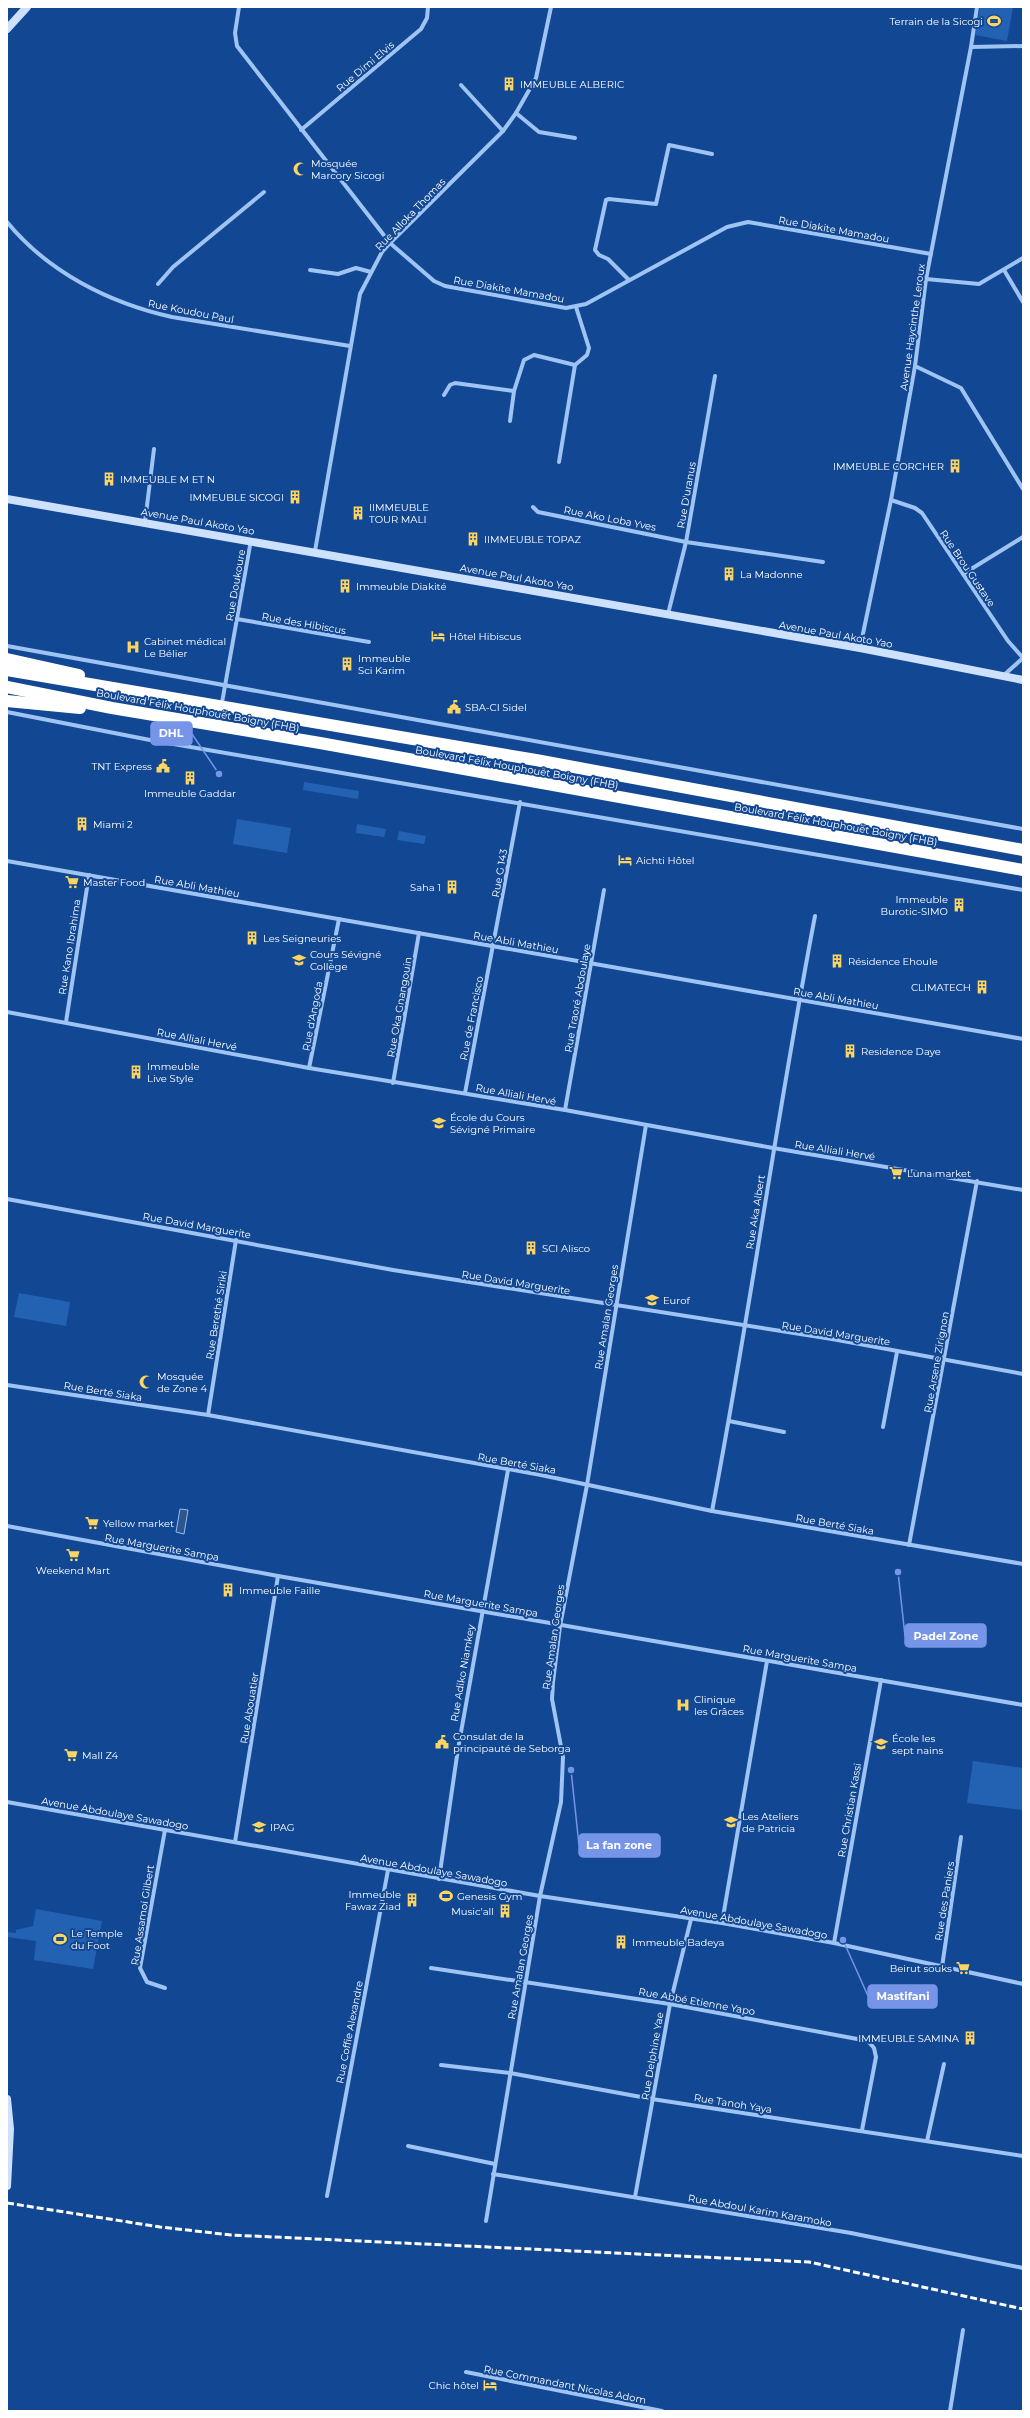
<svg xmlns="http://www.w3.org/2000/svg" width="1030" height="2418" font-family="Montserrat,sans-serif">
	<rect width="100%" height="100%" fill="#124893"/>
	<g fill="#2361b2">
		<path d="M980,7h33l-6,34 -32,-6z"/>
		<path d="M304,782l55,9 -1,8 -55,-9z"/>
		<path d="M237,819l54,9 -4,25 -54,-9z"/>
		<path d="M357,824l29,5 -2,8 -28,-4z"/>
		<path d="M399,831l27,5 -2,8 -27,-4z"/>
		<path d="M19,1293l51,9 -4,24 -52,-9z"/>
		<path d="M973,1761l50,7v42l-56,-7z"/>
		<path d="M36,1909l66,12 -9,48 -59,-9 2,-19 -29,-4v-5l9,1v-3l17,-4z"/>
	</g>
	<path fill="#2e568d" stroke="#91bef6" d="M180,1509l8,1 -4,24 -8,-2z"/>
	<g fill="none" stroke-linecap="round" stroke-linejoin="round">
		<g stroke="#9fc3f3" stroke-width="4">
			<path d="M239,7l-4,26 2,13 153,197 44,38 11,5 121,22 20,-4 141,-77 21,-5 183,32"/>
			<path d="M971,47l52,-1"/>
			<path d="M461,85l42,46"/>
			<path d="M516,113l23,19 36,6"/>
			<path d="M301,130l120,-101 6,-11 1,-11"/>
			<path d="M7,222c41,50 102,81 165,95l178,29"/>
			<path d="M310,270l28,4 18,-6 15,4"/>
			<path d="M1004,270l19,32"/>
			<path d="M926,279l53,5 44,-26"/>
			<path d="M629,280l-21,-21 -9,-4 -4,-5 11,-50 3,-1 47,5 13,-59 43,9"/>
			<path d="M158,284l15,-17 91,-75"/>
			<path d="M915,366l46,22 62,101"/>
			<path d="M444,395l6,-10 5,-2 59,8"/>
			<path d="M510,421l4,-30 10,-31 10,-5 41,10"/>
			<path d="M559,462l16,-97 12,-10 2,-7 -13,-41"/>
			<path d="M891,500l24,8 7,5 86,128 15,17"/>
			<path d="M533,507l5,5 148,30 137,20"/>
			<path d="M145,522l9,-73"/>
			<path d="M315,551l45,-257 22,-42 8,-9 113,-112 13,-18 20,-35 15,-71"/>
			<path d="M963,574l60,-37"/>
			<path d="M668,614l18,-72 29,-166"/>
			<path d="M237,619l132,23"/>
			<path d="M7,646l1016,183"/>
			<path d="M860,648l31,-148 24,-134 11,-87 45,-232 6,-40"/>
			<path d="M1004,675l19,-17"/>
			<path d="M7,712l143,28 873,150"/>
			<path d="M218,725l33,-185"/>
			<path d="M7,861l1016,178"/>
			<path d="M7,1012l302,56 256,42 208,38 250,42"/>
			<path d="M66,1022l23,-147"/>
			<path d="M309,1068l30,-149"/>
			<path d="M393,1083l26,-150"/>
			<path d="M465,1093l55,-291"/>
			<path d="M565,1110l39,-220"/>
			<path d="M7,1199l386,71 439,69 191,35"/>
			<path d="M7,1385l201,30 333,60 171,36 311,53"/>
			<path d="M208,1415l28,-175"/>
			<path d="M729,1421l55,11"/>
			<path d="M883,1427l14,-75"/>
			<path d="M712,1511c38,-198 65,-397 103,-595"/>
			<path d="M7,1526l271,50 745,129"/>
			<path d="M909,1545l68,-364"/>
			<path d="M7,1802l533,94 182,27 112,20 189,41"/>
			<path d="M165,1830l-25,138 7,14 18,6"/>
			<path d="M235,1842l43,-266"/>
			<path d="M439,1879l19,-130 50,-279"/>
			<path d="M722,1923l45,-262"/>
			<path d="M834,1943l47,-263"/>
			<path d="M942,1967l19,-130"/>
			<path d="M431,1968l239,36 198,37 6,7 2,9 -14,73"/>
			<path d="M441,2065l69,8 142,26 371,57"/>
			<path d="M927,2141l17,-77"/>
			<path d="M408,2146l87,18"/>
			<path d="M493,2174l358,59 172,35"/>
			<path d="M327,2196l61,-326"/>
			<path d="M635,2197l35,-193 21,-85"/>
			<path d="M486,2221l54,-325 21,-94 2,-45 -11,-58 1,-17 7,-56 27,-141 59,-360"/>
			<path d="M466,2372l196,39"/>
			<path d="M950,2411l13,-81"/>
		</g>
		<g stroke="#cee1fc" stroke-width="8">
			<path d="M7,29l20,-22"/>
			<path d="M7,499l853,149 163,32"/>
			<path d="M7,2099l3,30 -3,57"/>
		</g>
		<g stroke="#fff" stroke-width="12">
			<path d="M7,659l72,16"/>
			<path d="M7,670l529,90 487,90"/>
			<path d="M7,687l105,21 208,35 703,127"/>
			<path d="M7,701l73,7"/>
		</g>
		<path stroke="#fff" stroke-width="3" stroke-dasharray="7 3" stroke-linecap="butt" d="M7,2203l153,24 71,8 578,27 214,47"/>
	</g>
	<defs>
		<g id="stadium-bare" transform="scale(1.08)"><path d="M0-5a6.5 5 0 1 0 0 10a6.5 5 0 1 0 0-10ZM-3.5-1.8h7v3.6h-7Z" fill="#ffd461" stroke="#124893" stroke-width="2.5" paint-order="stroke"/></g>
		<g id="building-bare" transform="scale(1.08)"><path d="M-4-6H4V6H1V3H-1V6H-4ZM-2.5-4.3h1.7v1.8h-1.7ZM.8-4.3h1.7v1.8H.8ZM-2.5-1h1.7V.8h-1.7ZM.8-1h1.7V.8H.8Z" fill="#ffd461" stroke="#124893" stroke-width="2.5" paint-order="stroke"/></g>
		<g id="mosque-bare" transform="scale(1.08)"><path d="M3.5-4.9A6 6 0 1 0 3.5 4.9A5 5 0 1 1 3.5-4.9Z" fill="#ffd461" stroke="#124893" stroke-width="2.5" paint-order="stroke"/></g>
		<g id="hotel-bare" transform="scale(1.08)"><path d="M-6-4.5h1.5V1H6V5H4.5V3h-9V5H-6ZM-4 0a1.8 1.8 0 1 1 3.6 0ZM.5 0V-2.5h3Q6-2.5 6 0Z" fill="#ffd461" stroke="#124893" stroke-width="2.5" paint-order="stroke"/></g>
		<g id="hospital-bare" transform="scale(1.08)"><path d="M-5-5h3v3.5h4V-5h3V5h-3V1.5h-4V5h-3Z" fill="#ffd461" stroke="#124893" stroke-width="2.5" paint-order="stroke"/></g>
		<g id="civic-bare" transform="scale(1.08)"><path d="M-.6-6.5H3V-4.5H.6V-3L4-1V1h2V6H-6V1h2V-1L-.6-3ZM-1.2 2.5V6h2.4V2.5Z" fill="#ffd461" stroke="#124893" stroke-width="2.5" paint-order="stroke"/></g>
		<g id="supermarket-bare" transform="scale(1.08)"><path d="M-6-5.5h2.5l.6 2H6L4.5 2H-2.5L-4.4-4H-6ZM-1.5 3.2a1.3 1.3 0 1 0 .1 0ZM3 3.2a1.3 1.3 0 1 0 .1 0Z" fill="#ffd461" stroke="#124893" stroke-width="2.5" paint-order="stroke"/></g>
		<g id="school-bare" transform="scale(1.08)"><path d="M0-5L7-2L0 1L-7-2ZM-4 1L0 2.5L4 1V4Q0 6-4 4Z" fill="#ffd461" stroke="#124893" stroke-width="2.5" paint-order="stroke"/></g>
		<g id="university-bare" transform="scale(1.08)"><path d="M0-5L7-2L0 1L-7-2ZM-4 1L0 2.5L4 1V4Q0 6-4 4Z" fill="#ffd461" stroke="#124893" stroke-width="2.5" paint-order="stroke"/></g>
	</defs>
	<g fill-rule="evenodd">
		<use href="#stadium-bare" x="994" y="21"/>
		<use href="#building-bare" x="509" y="84"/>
		<use href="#mosque-bare" x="300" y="169"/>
		<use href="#building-bare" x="955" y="466"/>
		<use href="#building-bare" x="109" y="479"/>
		<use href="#building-bare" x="295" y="497"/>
		<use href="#building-bare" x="358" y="513"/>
		<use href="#building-bare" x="473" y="539"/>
		<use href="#building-bare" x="729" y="574"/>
		<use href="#building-bare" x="345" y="586"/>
		<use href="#hotel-bare" x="438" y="636"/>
		<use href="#hospital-bare" x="133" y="647"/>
		<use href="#building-bare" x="347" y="664"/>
		<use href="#civic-bare" x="454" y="707"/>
		<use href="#civic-bare" x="163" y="766"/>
		<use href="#building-bare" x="190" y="778"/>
		<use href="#building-bare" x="82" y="824"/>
		<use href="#hotel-bare" x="625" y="860"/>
		<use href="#supermarket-bare" x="72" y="882"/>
		<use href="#building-bare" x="452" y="887"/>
		<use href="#building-bare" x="959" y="905"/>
		<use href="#building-bare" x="252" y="938"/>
		<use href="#school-bare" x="299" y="960"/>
		<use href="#building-bare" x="837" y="961"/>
		<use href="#building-bare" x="982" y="987"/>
		<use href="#building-bare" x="850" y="1051"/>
		<use href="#building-bare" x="136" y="1072"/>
		<use href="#school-bare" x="439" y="1123"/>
		<use href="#supermarket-bare" x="896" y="1173"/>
		<use href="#building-bare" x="531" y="1248"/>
		<use href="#school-bare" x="652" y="1300"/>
		<use href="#mosque-bare" x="146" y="1382"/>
		<use href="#supermarket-bare" x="92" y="1523"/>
		<use href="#supermarket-bare" x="73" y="1555"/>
		<use href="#building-bare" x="228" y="1590"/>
		<use href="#hospital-bare" x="683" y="1705"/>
		<use href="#civic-bare" x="442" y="1742"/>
		<use href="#university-bare" x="881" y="1744"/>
		<use href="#supermarket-bare" x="71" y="1755"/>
		<use href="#school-bare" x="731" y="1822"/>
		<use href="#university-bare" x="259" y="1827"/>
		<use href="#stadium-bare" x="446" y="1896"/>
		<use href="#building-bare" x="412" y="1900"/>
		<use href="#building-bare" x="505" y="1911"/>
		<use href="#stadium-bare" x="60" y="1939"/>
		<use href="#building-bare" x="621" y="1942"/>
		<use href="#supermarket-bare" x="963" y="1968"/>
		<use href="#building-bare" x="970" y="2038"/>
		<use href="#hotel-bare" x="490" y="2385"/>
	</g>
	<g text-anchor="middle" stroke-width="4" stroke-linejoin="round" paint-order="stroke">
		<g font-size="10" fill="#fff" stroke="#124893" text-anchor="start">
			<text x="983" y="25" text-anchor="end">Terrain de la Sicogi</text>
			<text x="520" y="88">IMMEUBLE ALBERIC</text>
			<text x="311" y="167">Mosquée<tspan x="311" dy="12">Marcory Sicogi</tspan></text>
			<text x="944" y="470" text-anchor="end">IMMEUBLE CORCHER</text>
			<text x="120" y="483">IMMEUBLE M ET N</text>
			<text x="284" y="501" text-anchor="end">IMMEUBLE SICOGI</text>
			<text x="369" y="511">IIMMEUBLE<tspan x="369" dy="12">TOUR MALI</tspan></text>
			<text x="484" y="543">IIMMEUBLE TOPAZ</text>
			<text x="740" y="578">La Madonne</text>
			<text x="356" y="590">Immeuble Diakité</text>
			<text x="449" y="640">Hôtel Hibiscus</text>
			<text x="144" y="645">Cabinet médical<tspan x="144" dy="12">Le Bélier</tspan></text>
			<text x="358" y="662">Immeuble<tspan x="358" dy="12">Sci Karim</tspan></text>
			<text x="465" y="711">SBA-CI Sidel</text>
			<text x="152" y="770" text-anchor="end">TNT Express</text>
			<text x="190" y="797" text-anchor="middle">Immeuble Gaddar</text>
			<text x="93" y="828">Miami 2</text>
			<text x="636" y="864">Aichti Hôtel</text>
			<text x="83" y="886">Master Food</text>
			<text x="441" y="891" text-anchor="end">Saha 1</text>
			<text x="948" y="903" text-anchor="end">Immeuble<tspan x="948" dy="12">Burotic-SIMO</tspan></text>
			<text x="263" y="942">Les Seigneuries</text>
			<text x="310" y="958">Cours Sévigné<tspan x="310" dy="12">Collège</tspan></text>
			<text x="848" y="965">Résidence Ehoule</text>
			<text x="971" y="991" text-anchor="end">CLIMATECH</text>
			<text x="861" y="1055">Residence Daye</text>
			<text x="147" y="1070">Immeuble<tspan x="147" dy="12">Live Style</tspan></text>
			<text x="450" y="1121">École du Cours<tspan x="450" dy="12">Sévigné Primaire</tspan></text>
			<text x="907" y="1177">Luna market</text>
			<text x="542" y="1252">SCI Alisco</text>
			<text x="663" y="1304">Eurof</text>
			<text x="157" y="1380">Mosquée<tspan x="157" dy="12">de Zone 4</tspan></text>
			<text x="103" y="1527">Yellow market</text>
			<text x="73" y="1574" text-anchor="middle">Weekend Mart</text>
			<text x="239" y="1594">Immeuble Faille</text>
			<text x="694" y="1703">Clinique<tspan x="694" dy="12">les Grâces</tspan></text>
			<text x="453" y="1740">Consulat de la<tspan x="453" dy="12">principauté de Seborga</tspan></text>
			<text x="892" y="1742">École les<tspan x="892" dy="12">sept nains</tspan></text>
			<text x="82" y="1759">Mall Z4</text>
			<text x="742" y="1820">Les Ateliers<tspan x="742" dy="12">de Patricia</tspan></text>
			<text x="270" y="1831">IPAG</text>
			<text x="401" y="1898" text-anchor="end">Immeuble<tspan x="401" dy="12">Fawaz Ziad</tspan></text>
			<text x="457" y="1900">Genesis Gym</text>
			<text x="494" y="1915" text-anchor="end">Music'all</text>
			<text x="71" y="1937">Le Temple<tspan x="71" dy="12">du Foot</tspan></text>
			<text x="632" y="1946">Immeuble Badeya</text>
			<text x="952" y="1972" text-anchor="end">Beirut souks</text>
			<text x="959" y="2042" text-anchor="end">IMMEUBLE SAMINA</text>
			<text x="479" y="2389" text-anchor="end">Chic hôtel</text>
		</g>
		<g font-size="10" fill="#fff" stroke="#124893">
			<text transform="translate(365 66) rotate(-40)" y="4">Rue Dimi Elvis</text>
			<text transform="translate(410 214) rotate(-46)" y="4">Rue Alloka Thomas</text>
			<text transform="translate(834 229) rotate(10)" y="4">Rue Diakite Mamadou</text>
			<text transform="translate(509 289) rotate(10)" y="4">Rue Diakite Mamadou</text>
			<text transform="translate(191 311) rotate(11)" y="4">Rue Koudou Paul</text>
			<text transform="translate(912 327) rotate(-82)" y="4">Avenue Haycinthe Leroux</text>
			<text transform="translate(686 495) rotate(-80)" y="4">Rue D'uranus</text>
			<text transform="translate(610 518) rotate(11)" y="4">Rue Ako Loba Yves</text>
			<text transform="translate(198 521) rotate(10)" y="4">Avenue Paul Akoto Yao</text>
			<text transform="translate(968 568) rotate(56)" y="4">Rue Brou Gustave</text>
			<text transform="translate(517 577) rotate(10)" y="4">Avenue Paul Akoto Yao</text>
			<text transform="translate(235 585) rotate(-80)" y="4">Rue Doukoure</text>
			<text transform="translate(304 623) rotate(10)" y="4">Rue des Hibiscus</text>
			<text transform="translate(836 634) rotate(10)" y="4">Avenue Paul Akoto Yao</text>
			<text transform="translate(198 710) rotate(10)" y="4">Boulevard Félix Houphouët Boigny (FHB)</text>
			<text transform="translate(517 767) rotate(10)" y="4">Boulevard Félix Houphouët Boigny (FHB)</text>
			<text transform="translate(836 824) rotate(10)" y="4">Boulevard Félix Houphouët Boigny (FHB)</text>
			<text transform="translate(499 873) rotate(-80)" y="4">Rue G 143</text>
			<text transform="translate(197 886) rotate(10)" y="4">Rue Abli Mathieu</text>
			<text transform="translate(516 942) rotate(10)" y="4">Rue Abli Mathieu</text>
			<text transform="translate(69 947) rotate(-81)" y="4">Rue Kano Ibrahima</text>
			<text transform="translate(577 998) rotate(-80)" y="4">Rue Traoré Abdoulaye</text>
			<text transform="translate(836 998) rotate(10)" y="4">Rue Abli Mathieu</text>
			<text transform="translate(399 1007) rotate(-80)" y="4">Rue Oka Gnangouin</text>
			<text transform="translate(312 1016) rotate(-79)" y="4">Rue d'Angoda</text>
			<text transform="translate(471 1018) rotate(-79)" y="4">Rue de Francisco</text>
			<text transform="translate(197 1039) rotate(11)" y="4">Rue Alliali Hervé</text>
			<text transform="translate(516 1094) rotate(10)" y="4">Rue Alliali Hervé</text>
			<text transform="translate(835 1150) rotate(9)" y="4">Rue Alliali Hervé</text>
			<text transform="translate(755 1212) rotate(-81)" y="4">Rue Aka Albert</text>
			<text transform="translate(197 1225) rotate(10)" y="4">Rue David Marguerite</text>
			<text transform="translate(516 1282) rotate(9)" y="4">Rue David Marguerite</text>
			<text transform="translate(216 1315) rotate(-81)" y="4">Rue Berethé Siriki</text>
			<text transform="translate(606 1317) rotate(-81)" y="4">Rue Amalan Georges</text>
			<text transform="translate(836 1333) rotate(9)" y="4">Rue David Marguerite</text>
			<text transform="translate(936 1362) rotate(-80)" y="4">Rue Arsene Zirignon</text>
			<text transform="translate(103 1391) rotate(9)" y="4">Rue Berté Siaka</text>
			<text transform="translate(517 1463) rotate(10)" y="4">Rue Berté Siaka</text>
			<text transform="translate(835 1524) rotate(10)" y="4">Rue Berté Siaka</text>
			<text transform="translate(162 1547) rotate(10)" y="4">Rue Marguerite Sampa</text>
			<text transform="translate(481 1603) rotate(10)" y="4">Rue Marguerite Sampa</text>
			<text transform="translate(553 1637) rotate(-82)" y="4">Rue Amalan Georges</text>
			<text transform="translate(800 1658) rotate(10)" y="4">Rue Marguerite Sampa</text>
			<text transform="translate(462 1673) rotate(-80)" y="4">Rue Adiko Niamkey</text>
			<text transform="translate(249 1708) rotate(-81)" y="4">Rue Abouatier</text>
			<text transform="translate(849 1810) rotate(-80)" y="4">Rue Christian Kassi</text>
			<text transform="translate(115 1813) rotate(10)" y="4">Avenue Abdoulaye Sawadogo</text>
			<text transform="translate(434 1870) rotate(10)" y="4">Avenue Abdoulaye Sawadogo</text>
			<text transform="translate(944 1901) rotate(-81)" y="4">Rue des Paniers</text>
			<text transform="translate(142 1915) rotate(-81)" y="4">Rue Assamoi Gilbert</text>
			<text transform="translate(754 1922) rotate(10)" y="4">Avenue Abdoulaye Sawadogo</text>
			<text transform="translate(520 1967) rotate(-80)" y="4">Rue Amalan Georges</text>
			<text transform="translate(697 2001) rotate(10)" y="4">Rue Abbé Etienne Yapo</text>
			<text transform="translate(349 2032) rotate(-79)" y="4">Rue Coffie Alexandre</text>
			<text transform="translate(652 2056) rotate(-80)" y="4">Rue Delphine Yae</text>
			<text transform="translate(733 2103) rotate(9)" y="4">Rue Tanoh Yaya</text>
			<text transform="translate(760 2210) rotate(10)" y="4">Rue Abdoul Karim Karamoko</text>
			<text transform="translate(565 2384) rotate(11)" y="4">Rue Commandant Nicolas Adom</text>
		</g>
	</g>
	<path fill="none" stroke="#7795e8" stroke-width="1.5" d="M219 774L192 734M898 1572L905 1636M571 1770L579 1845M843 1940L868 1996"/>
	<g fill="#7795e8" stroke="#124893" stroke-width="1.5">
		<circle cx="219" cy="774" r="4"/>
		<circle cx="898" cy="1572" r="4"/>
		<circle cx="571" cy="1770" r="4"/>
		<circle cx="843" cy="1940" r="4"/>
	</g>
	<g fill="#7795e8" stroke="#7795e8" stroke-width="1.5">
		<rect x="151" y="722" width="41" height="23" rx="4"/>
		<rect x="905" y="1624" width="81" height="23" rx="4"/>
		<rect x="579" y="1834" width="81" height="23" rx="4"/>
		<rect x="868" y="1985" width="69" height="23" rx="4"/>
	</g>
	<g font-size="11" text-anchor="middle" font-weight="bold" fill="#fff">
		<text x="171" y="737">DHL</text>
		<text x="946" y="1640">Padel Zone</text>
		<text x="619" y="1849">La fan zone</text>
		<text x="903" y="2000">Mastifani</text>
	</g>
	<rect width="1030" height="2418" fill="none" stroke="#ffffff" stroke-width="16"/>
</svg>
